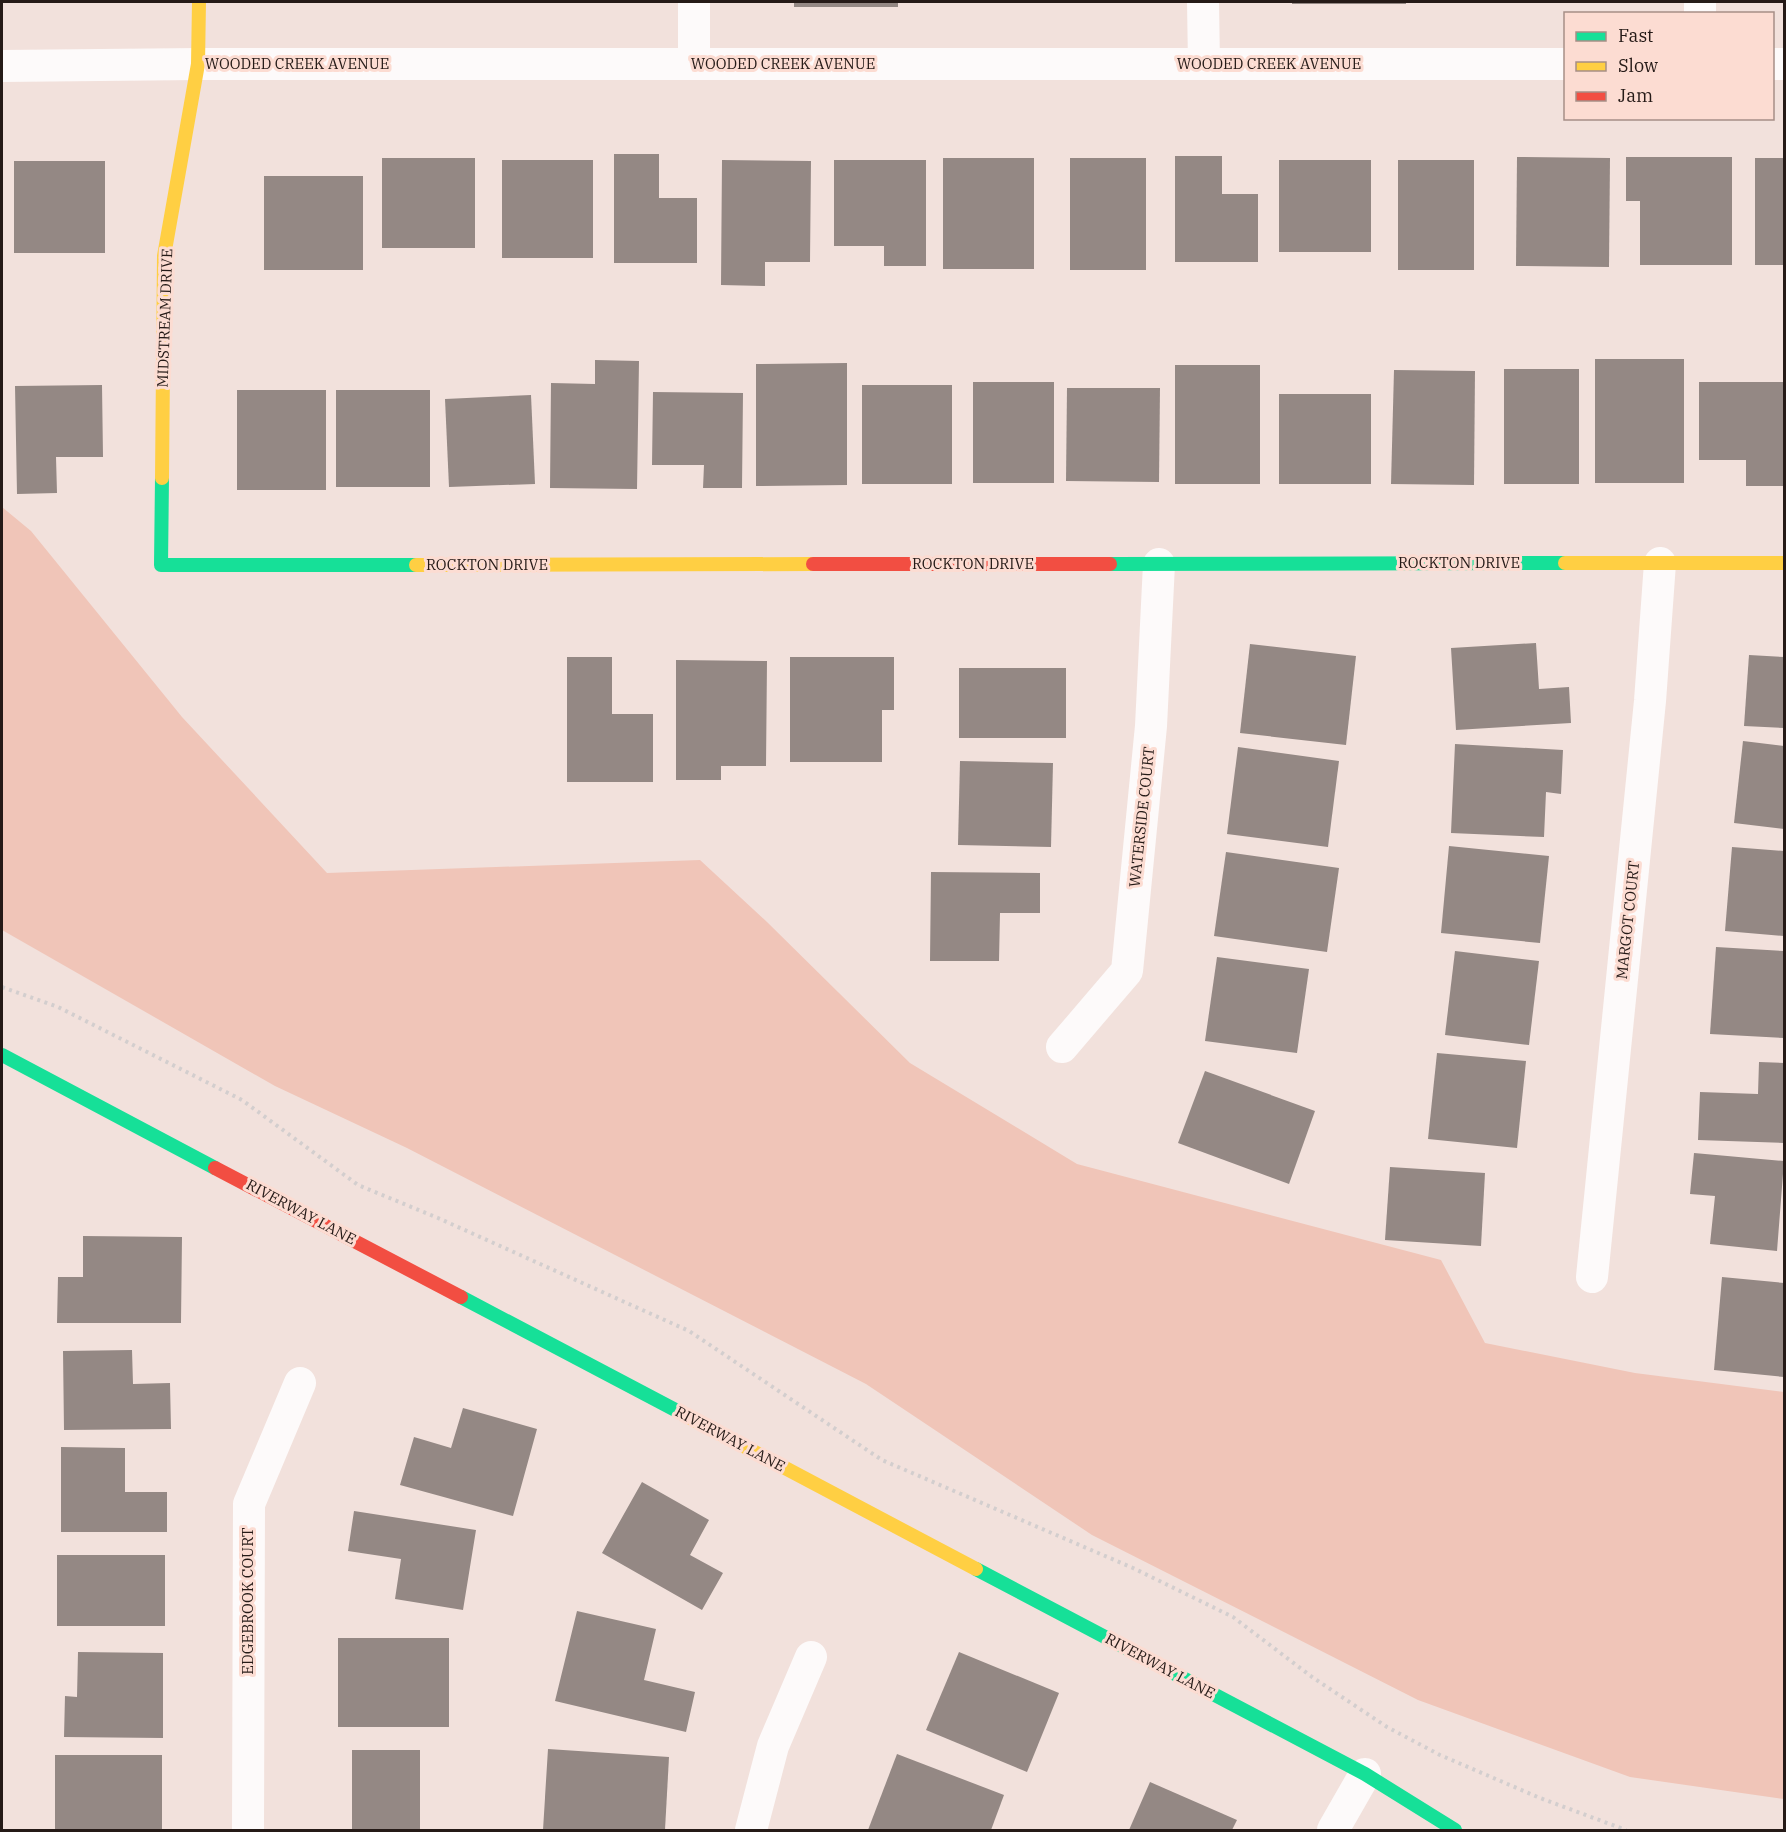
<svg xmlns="http://www.w3.org/2000/svg" width="1786" height="1832" font-family="'IBM Plex Serif',serif">
	<rect width="100%" height="100%" fill="#f2e1dc"/>
	<path fill="#f0c5b8" d="M2,507l29,24 151,186 145,156 373,-13 67,62 143,141 167,101 364,96 44,83 150,30 149,19v407l-154,-22 -212,-77 -326,-165 -226,-151 -459,-236 -132,-62 -273,-156z"/>
	<g fill="#948884">
		<rect x="794" y="2" width="104" height="5"/>
		<rect x="1292" y="2" width="114" height="2"/>
		<path d="M614,154h45v44h38v65h-83z"/>
		<path d="M1175,156h47v38h36v68h-83z"/>
		<path d="M1517,157l93,1 -1,109 -93,-1z"/>
		<path d="M1626,157h106v108h-92v-64h-14z"/>
		<rect x="382" y="158" width="93" height="90"/>
		<rect x="943" y="158" width="91" height="111"/>
		<rect x="1070" y="158" width="76" height="112"/>
		<rect x="1755" y="158" width="29" height="107"/>
		<rect x="502" y="160" width="91" height="98"/>
		<path d="M722,160l89,1 -1,101h-45v24l-44,-1z"/>
		<path d="M834,160h92v106h-42v-20h-50z"/>
		<rect x="1279" y="160" width="92" height="92"/>
		<rect x="1398" y="160" width="76" height="110"/>
		<rect x="14" y="161" width="91" height="92"/>
		<rect x="264" y="176" width="99" height="94"/>
		<rect x="1595" y="359" width="89" height="124"/>
		<path d="M595,360l44,1 -2,128 -87,-1 1,-105 44,1z"/>
		<path d="M847,363v122l-91,1v-122z"/>
		<rect x="1175" y="365" width="85" height="119"/>
		<rect x="1504" y="369" width="75" height="115"/>
		<path d="M1394,370l81,1 -1,114 -83,-1z"/>
		<rect x="973" y="382" width="81" height="101"/>
		<path d="M1699,382h85v104h-38v-26h-47z"/>
		<path d="M102,385l1,72h-47l1,36 -40,1 -2,-108z"/>
		<rect x="862" y="385" width="90" height="99"/>
		<path d="M1067,388h93l-1,94 -93,-1z"/>
		<rect x="237" y="390" width="89" height="100"/>
		<rect x="336" y="390" width="94" height="97"/>
		<path d="M653,392l90,1 -1,95h-39l1,-23h-52z"/>
		<rect x="1279" y="394" width="92" height="90"/>
		<path d="M531,395l4,89 -86,3 -4,-88z"/>
		<path d="M1536,643l3,46 30,-2 2,36 -115,7 -5,-82z"/>
		<path d="M1250,644l106,12 -10,89 -106,-12z"/>
		<path d="M1749,655l35,2v71l-40,-2z"/>
		<path d="M567,657h45v57h41v68h-86z"/>
		<path d="M790,657h104v53h-12v52h-92z"/>
		<path d="M676,660l91,1 -1,105h-45v14h-45z"/>
		<rect x="959" y="668" width="107" height="70"/>
		<path d="M1743,741l41,5v83l-50,-6z"/>
		<path d="M1455,744l108,6 -2,44 -15,-2 -2,45 -93,-4z"/>
		<path d="M1238,747l101,14 -11,86 -101,-13z"/>
		<path d="M960,761l93,2 -2,84 -93,-2z"/>
		<path d="M1449,846l100,10 -9,87 -99,-10z"/>
		<path d="M1732,847l52,4v85l-59,-5z"/>
		<path d="M1226,852l113,16 -12,84 -113,-16z"/>
		<path d="M931,872l109,1v40h-40l-1,48h-69z"/>
		<path d="M1716,947l68,4v87l-74,-4z"/>
		<path d="M1455,951l84,10 -10,84 -84,-10z"/>
		<path d="M1217,957l92,12 -12,84 -92,-12z"/>
		<path d="M1437,1053l89,8 -9,87 -89,-9z"/>
		<path d="M1759,1062l25,1v80l-86,-3 2,-48 58,2z"/>
		<path d="M1205,1071l110,40 -26,73 -111,-41z"/>
		<path d="M1694,1153l90,8 -7,90 -67,-7 5,-48 -25,-2z"/>
		<path d="M1390,1167l95,6 -4,73 -96,-6z"/>
		<path d="M83,1236l99,1 -1,86h-124l1,-46h25z"/>
		<path d="M1722,1277l62,6v94l-70,-7z"/>
		<path d="M132,1350l1,34 37,-1 1,46 -107,1 -1,-79z"/>
		<path d="M463,1408l74,21 -24,87 -113,-31 14,-48 37,11z"/>
		<path d="M61,1447l64,1v44h42v40h-106z"/>
		<path d="M642,1482l67,38 -19,35 33,18 -21,37 -100,-57z"/>
		<path d="M354,1511l122,19 -13,80 -68,-11 6,-40 -53,-8z"/>
		<rect x="57" y="1555" width="108" height="71"/>
		<path d="M577,1611l79,18 -12,51 51,12 -9,40 -131,-31z"/>
		<rect x="338" y="1638" width="111" height="89"/>
		<path d="M78,1652l85,1v85l-99,-1 1,-41 12,1z"/>
		<path d="M959,1652l100,41 -32,79 -101,-42z"/>
		<path d="M548,1749l121,8 -4,73h-122z"/>
		<rect x="352" y="1750" width="68" height="80"/>
		<path d="M897,1754l107,41 -13,35h-123z"/>
		<rect x="55" y="1755" width="107" height="75"/>
		<path d="M1150,1782l87,38 -5,10h-103z"/>
	</g>
	<g fill="none" stroke-linecap="round" stroke-linejoin="round">
		<path stroke="#d3cece" stroke-width="4" stroke-dasharray="3 4.5" stroke-linecap="butt" d="M2,987l56,20 184,93 116,85 80,33 251,113 193,129 251,108 100,49 79,60 75,50 53,28 100,43 86,32"/>
		<g stroke="#fdfafa" stroke-width="32">
			<path d="M694,2v62"/>
			<path d="M1203,2l1,62"/>
			<path d="M1700,14v-12"/>
			<path d="M1772,64h12"/>
			<path d="M2,66l196,-2h1368"/>
			<path d="M1062,1047l65,-76 24,-245 8,-162"/>
			<path d="M1592,1277l58,-576 10,-138"/>
			<path d="M248,1830l1,-326 51,-121"/>
			<path d="M751,1830l22,-84 38,-89"/>
			<path d="M1333,1830l32,-56"/>
		</g>
		<g stroke="#16e098" stroke-width="14">
			<path d="M162,478l-1,87h255"/>
			<path d="M1110,564l455,-1"/>
			<path d="M2,1055l213,113"/>
			<path d="M461,1297l222,117"/>
			<path d="M976,1569l389,205 90,56"/>
		</g>
		<g stroke="#ffcf43" stroke-width="14">
			<path d="M162,478l2,-222 34,-192 1,-62"/>
			<path d="M1565,563h219"/>
			<path d="M416,565l397,-1"/>
			<path d="M683,1414l293,155"/>
		</g>
		<g stroke="#f24e42" stroke-width="14">
			<path d="M813,564h297"/>
			<path d="M215,1168l246,129"/>
		</g>
	</g>
	<g text-anchor="middle" stroke-width="6" stroke-linejoin="round" paint-order="stroke">
		<g font-size="15" fill="#251a17" stroke="#fcdcd2">
			<text x="297" y="69">WOODED CREEK AVENUE</text>
			<text x="783" y="69">WOODED CREEK AVENUE</text>
			<text x="1269" y="69">WOODED CREEK AVENUE</text>
			<text transform="translate(165 318) rotate(-88)" y="5">MIDSTREAM DRIVE</text>
			<text x="1459" y="568">ROCKTON DRIVE</text>
			<text x="973" y="569">ROCKTON DRIVE</text>
			<text x="487" y="570">ROCKTON DRIVE</text>
			<text transform="translate(1142 817) rotate(-84)" y="5">WATERSIDE COURT</text>
			<text transform="translate(1628 920) rotate(-84)" y="5">MARGOT COURT</text>
			<text transform="translate(301 1212) rotate(28)" y="5">RIVERWAY LANE</text>
			<text transform="translate(730 1439) rotate(28)" y="5">RIVERWAY LANE</text>
			<text transform="translate(248 1601) rotate(-90)" y="5">EDGEBROOK COURT</text>
			<text transform="translate(1160 1666) rotate(28)" y="5">RIVERWAY LANE</text>
		</g>
	</g>
	<rect width="1786" height="1832" fill="none" stroke="#251a17" stroke-width="6"/>
	<rect x="1564" y="12" width="210" height="108" fill="#fcdcd2" stroke="#a68e87" stroke-width="1.5"/>
	<rect x="1576" y="32" width="30" height="9" fill="#16e098" stroke="#a68e87" stroke-width="1.5"/>
	<text x="1618" y="42" font-size="18" fill="#251a17">Fast</text>
	<rect x="1576" y="62" width="30" height="9" fill="#ffcf43" stroke="#a68e87" stroke-width="1.5"/>
	<text x="1618" y="72" font-size="18" fill="#251a17">Slow</text>
	<rect x="1576" y="92" width="30" height="9" fill="#f24e42" stroke="#a68e87" stroke-width="1.5"/>
	<text x="1618" y="102" font-size="18" fill="#251a17">Jam</text>
</svg>
